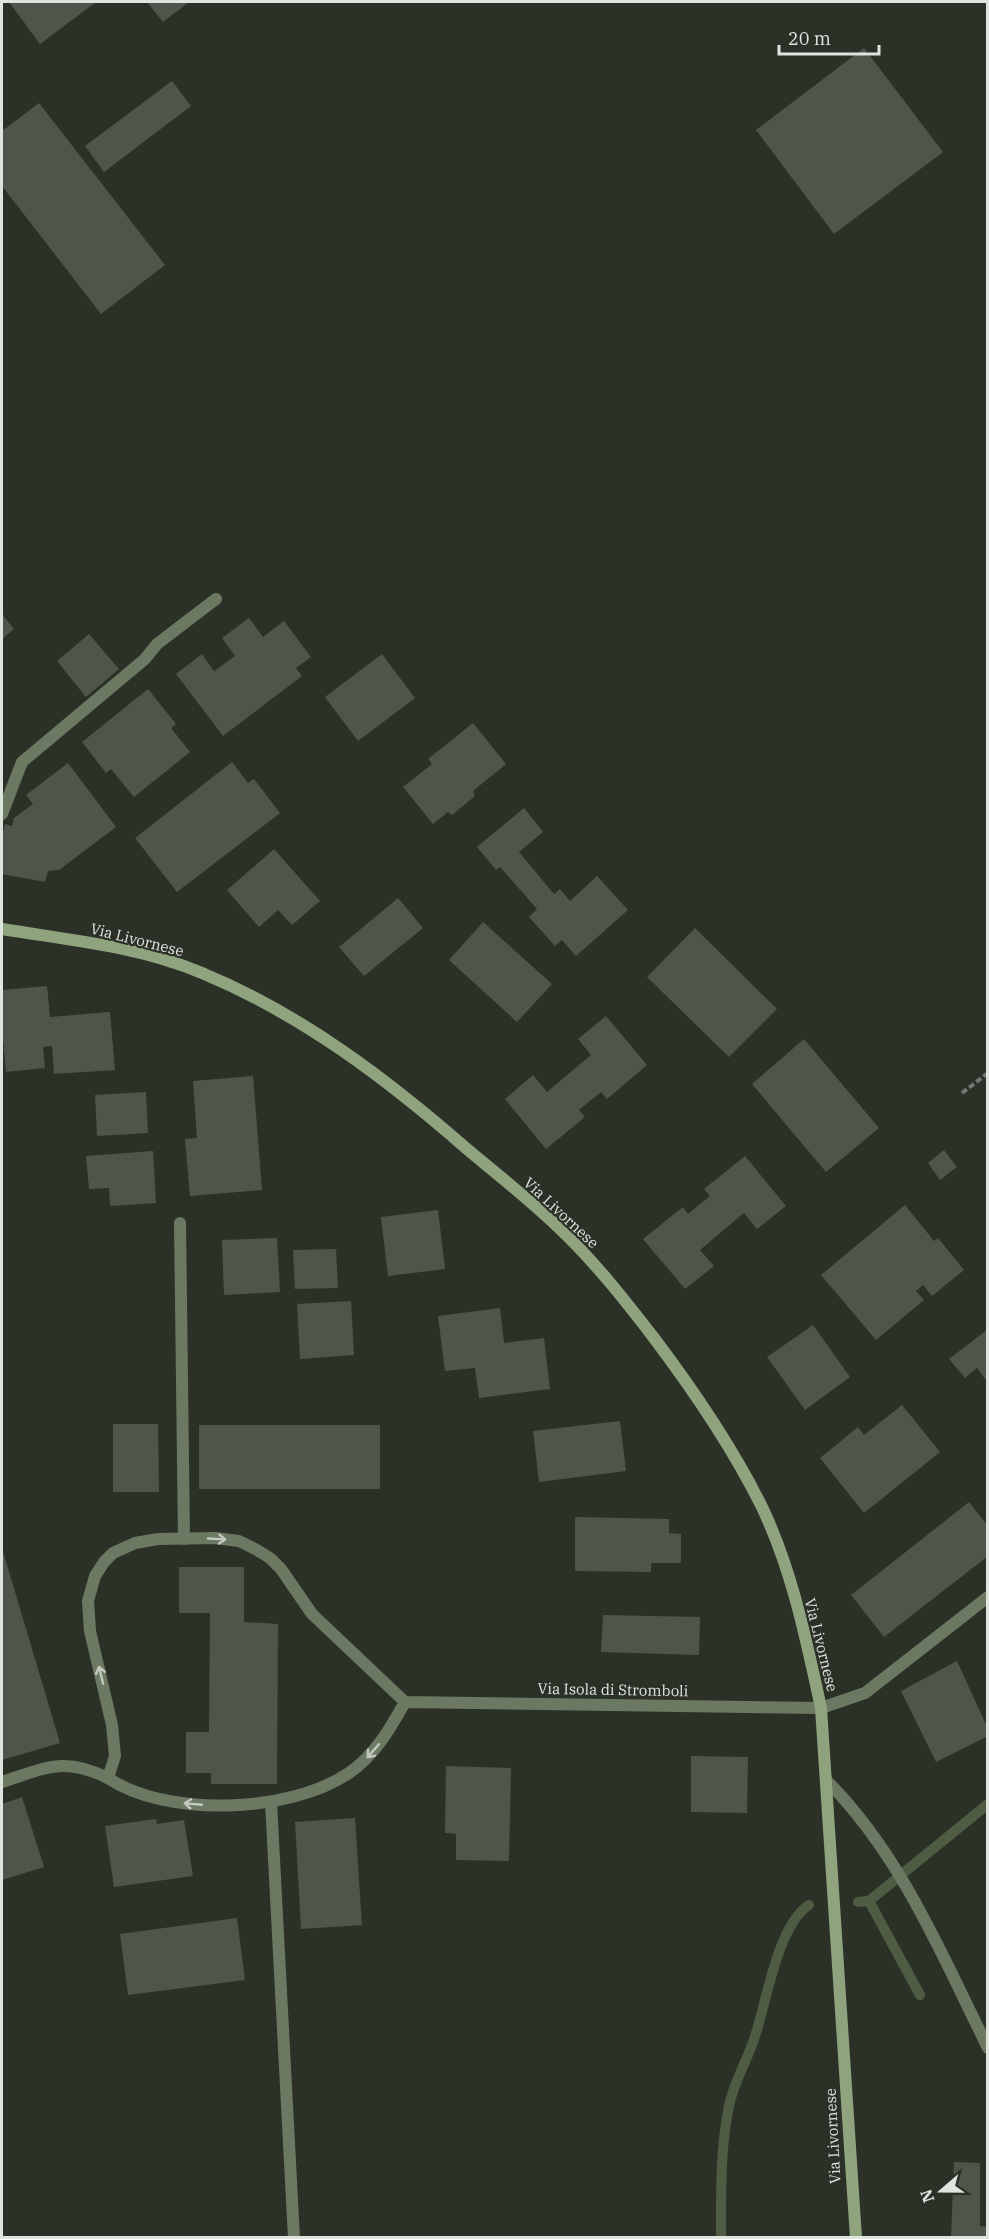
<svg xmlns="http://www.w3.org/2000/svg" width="989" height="2239" font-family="'IBM Plex Serif',serif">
	<rect width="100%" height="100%" fill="#2c3128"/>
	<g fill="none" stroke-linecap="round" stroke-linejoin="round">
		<g stroke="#4e5c43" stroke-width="10">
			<path d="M869,1901l51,94"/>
			<path d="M858,1902l11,-1 119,-97"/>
			<path d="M721,2238c0,-45 -1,-88 8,-132 5,-25 20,-48 27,-73 11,-34 22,-108 53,-128"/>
		</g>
	</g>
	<g fill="#50554b">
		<path d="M9,2h87l-56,42z"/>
		<path d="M147,2h42l-26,20z"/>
		<path d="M864,48l79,104 -109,82 -78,-104z"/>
		<path d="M172,81l19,25 -87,66 -19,-26z"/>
		<path d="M39,103l126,162 -64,49 -99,-128v-55z"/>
		<path d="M2,614l12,15 -12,10z"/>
		<path d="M249,618l14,19 21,-16 27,36 -15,11 6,8 -79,60 -47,-62 26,-20 12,17 21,-15 -13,-18z"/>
		<path d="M89,634l30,35 -33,28 -29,-36z"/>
		<path d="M382,654l33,44 -57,43 -33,-44z"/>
		<path d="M148,689l28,35 -5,4 19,24 -56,45 -23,-28 -5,4 -24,-31z"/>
		<path d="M473,723l33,41 -33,27 2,5 -23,19 -4,-3 -15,12 -30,-37 29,-23 -4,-5z"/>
		<path d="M232,762l16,21 6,-4 26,34 -103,79 -42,-54z"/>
		<path d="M68,763l48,64 -57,43 -11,1 -3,11 -43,-8v-42h1l2,-8 7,2 2,-8 19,-14 -7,-9z"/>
		<path d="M524,808l19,24 -24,20 35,42 6,-5 10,12 27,-25 31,34 -52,46 -14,-16 -7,6 -26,-29 8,-8 -37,-42 -4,3 -19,-23z"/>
		<path d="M274,849l46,52 -28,24 -14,-15 -19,17 -32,-37z"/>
		<path d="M398,898l25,30 -59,48 -25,-29z"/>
		<path d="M483,922l69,62 -35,38 -68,-62z"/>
		<path d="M695,928l82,81 -48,48 -82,-80z"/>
		<path d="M47,986l3,31 60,-5 5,58 -61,4 -2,-28 -9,1 2,21 -39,4 -4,-44v-38z"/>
		<path d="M606,1016l41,49 -40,34 -6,-7 -22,18 6,7 -39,32 -41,-50 28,-24 14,17 44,-37 -13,-16z"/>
		<path d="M804,1039l75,89 -53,44 -74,-88z"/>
		<path d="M253,1076l9,114 -72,6 -5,-57 12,-1 -4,-57z"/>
		<path d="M146,1092l2,41 -51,3 -2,-41z"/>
		<path d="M944,1150l13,17 -17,13 -12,-17z"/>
		<path d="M153,1151l3,52 -46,3 -1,-18 -20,1 -3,-33z"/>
		<path d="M745,1156l41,50 -29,23 -13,-16 -44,37 14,16 -29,23 -42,-50 40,-32 5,7 22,-18 -6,-7z"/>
		<path d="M905,1205l29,36 4,-3 26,32 -32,26 -9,-11 -7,6 8,9 -48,40 -55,-65z"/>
		<path d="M438,1210l7,59 -57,7 -7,-59z"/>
		<path d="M277,1238l3,54 -56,3 -2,-55z"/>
		<path d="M336,1249l2,39 -43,1 -2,-39z"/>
		<path d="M351,1301l3,54 -54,4 -3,-55z"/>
		<path d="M500,1308l4,35 40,-5 6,51 -71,9 -4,-30 -30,3 -7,-55z"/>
		<path d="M813,1325l37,52 -45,33 -38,-53z"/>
		<path d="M988,1329v54l-11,-15 -12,10 -16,-19z"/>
		<path d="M902,1405l38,47 -76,61 -44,-55 38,-31 6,8z"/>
		<path d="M620,1421l6,50 -87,11 -6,-51z"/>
		<path d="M113,1424h45l1,68h-46z"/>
		<rect x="199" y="1425" width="181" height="64"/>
		<path d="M969,1502l19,24v30l-104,81 -33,-42z"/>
		<path d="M575,1517l94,2v14l12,1v29h-30v9l-76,-1z"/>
		<path d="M2,1548l58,195 -58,17z"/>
		<path d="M179,1567h65v55l34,2 -1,160h-66v-11h-25v-41h23l1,-119h-31z"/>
		<path d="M603,1615l97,2 -1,38 -98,-3z"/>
		<path d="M957,1661l31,68v7l-52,26 -35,-71z"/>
		<path d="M691,1756l57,1 -1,56 -56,-1z"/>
		<path d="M446,1766l65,2 -2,93 -53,-1v-26l-11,-1z"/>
		<path d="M22,1797l22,70 -42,13v-76z"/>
		<path d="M355,1818l7,107 -61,4 -6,-107z"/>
		<path d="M156,1819l1,5 27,-4 9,56 -79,11 -9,-61z"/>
		<path d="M237,1918l8,62 -117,15 -8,-61z"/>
		<path d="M954,2162l26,1v63l8,1v11h-37z"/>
	</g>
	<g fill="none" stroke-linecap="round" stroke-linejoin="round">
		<path stroke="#747871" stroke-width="4" stroke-dasharray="6 3" stroke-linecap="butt" d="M962,1093l26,-20"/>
		<g stroke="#6c7962" stroke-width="12">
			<path d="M2,814l20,-52 123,-103 12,-15 59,-45"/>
			<path d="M821,1708l44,-15 123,-96"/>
			<path d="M271,1802l23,436"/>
		</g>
		<g stroke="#6c7962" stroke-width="12">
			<path d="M180,1223l4,316"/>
			<path d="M405,1702c-15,27 -30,53 -56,71 -59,40 -182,45 -241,5l7,-22 -3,-31 -22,-94 -2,-30 7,-25 9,-14 9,-9 22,-10 23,-4 57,-1 24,3 18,9 13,8 11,11 31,45 93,88 416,6"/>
			<path d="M827,1781c74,74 115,174 161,267"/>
			<path d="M2,1782c44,-14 61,-26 106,-4"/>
		</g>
		<path stroke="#8ea37e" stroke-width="12" d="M2,929c67,11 136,17 200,44 99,41 185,106 265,176 31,26 63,51 92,79 35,33 65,71 95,110 40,53 77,107 107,167 31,64 45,134 60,203l35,530"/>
	</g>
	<defs><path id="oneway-shaft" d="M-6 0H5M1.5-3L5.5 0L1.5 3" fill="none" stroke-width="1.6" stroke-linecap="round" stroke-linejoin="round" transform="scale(1.5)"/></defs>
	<g stroke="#c3c9bf">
		<use href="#oneway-shaft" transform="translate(217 1539) rotate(3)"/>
		<use href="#oneway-shaft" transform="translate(101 1675) rotate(-104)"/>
		<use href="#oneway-shaft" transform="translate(373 1751) rotate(131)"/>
		<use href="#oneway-shaft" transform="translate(193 1804) rotate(-175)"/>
	</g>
	<g text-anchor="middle" stroke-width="4.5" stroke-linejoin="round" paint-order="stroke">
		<g font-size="15" fill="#e0e4de" stroke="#2c3128">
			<text transform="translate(137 940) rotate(14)" y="5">Via Livornese</text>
			<text transform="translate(561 1213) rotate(43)" y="5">Via Livornese</text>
			<text transform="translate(821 1645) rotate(76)" y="5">Via Livornese</text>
			<text transform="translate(613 1690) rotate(1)" y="5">Via Isola di Stromboli</text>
			<text transform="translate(833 2136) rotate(-93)" y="5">Via Livornese</text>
		</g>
	</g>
	<rect width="989" height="2239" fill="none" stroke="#e0e4de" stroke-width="6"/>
	<g transform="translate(941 2191) rotate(250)" stroke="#2c3128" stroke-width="4.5" paint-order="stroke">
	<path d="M0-4.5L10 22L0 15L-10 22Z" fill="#e0e4de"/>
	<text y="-9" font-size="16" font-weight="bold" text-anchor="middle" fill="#e0e4de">N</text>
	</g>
	<path d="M779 45v9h100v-9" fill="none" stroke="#e0e4de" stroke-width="3"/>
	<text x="788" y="45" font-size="18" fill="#e0e4de" stroke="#2c3128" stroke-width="4.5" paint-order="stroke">20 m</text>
</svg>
